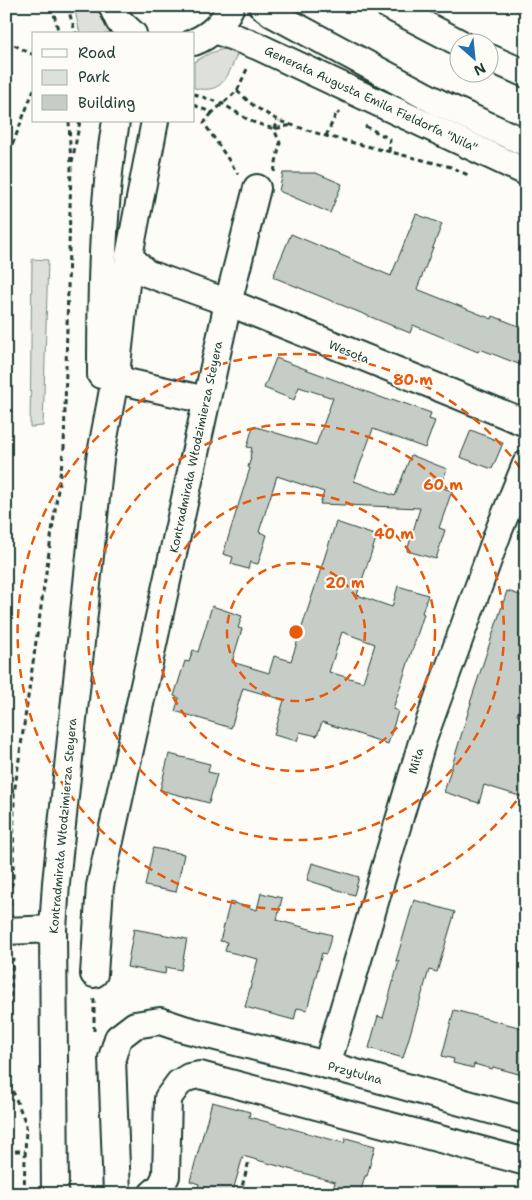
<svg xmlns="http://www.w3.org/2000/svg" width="532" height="1200" font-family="'Shantell Sans',sans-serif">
	<rect width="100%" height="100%" fill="#fdfcf7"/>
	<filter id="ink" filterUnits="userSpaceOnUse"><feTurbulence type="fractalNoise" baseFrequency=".02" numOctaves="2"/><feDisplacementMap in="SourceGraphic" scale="10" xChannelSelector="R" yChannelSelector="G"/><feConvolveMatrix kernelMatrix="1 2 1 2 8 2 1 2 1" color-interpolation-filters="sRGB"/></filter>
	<g filter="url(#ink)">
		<g fill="#dde0db" stroke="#7e8e88">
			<path d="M74,6h22l14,28h-30z"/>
			<path d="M224,49l15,1c-11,24 -14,45 -45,38v-26l16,-9z"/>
			<path d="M32,259l16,1 -5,166 -13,1z"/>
		</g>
		<g fill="#c6cdc7" stroke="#1f3d34" fill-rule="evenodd">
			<path d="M283,173h33l26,11 -12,29 -51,-22z"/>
			<path d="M416,214l26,10 -25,65 75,30 1,-3 33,13v38l-46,-18 -2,3 -65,-27 -3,8 -137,-56 18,-43 100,42z"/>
			<path d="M276,358l115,43 1,-2 39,14 -2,6 6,2 -10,27 -52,-19 -19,52 41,15 16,-41 36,14 -7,18 12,4 -13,37 6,2 -9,29 -29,-8 13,-43 -100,-4 4,-12 -47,-16 -18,56 8,3 -9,29 -8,-2 -2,7 -17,-5 2,-7 -10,-3 27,-86 -2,-1 3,-9 -1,-1 2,-9 -5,-1 6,-21 63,19 17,-47 -34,-11 -5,13 -30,-12z"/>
			<path d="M471,430l32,13 -11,26 -32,-12z"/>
			<path d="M336,522l41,14 -20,59 35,12 6,-21 30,9 -6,18 2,1 -31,95 5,2 -10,33 -66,-22 -5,14 -17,-4 -3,9 -23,-6 10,-35 -41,-12 -12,40 -56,-17 4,-13 -5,-2 11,-35 4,1 4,-12 5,2 14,-46 30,10 -4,12 4,1 -10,33 37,11 5,-17 17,5zM342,632l33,12 -12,38 -34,-10z"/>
			<path d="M507,591l19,6v91l-9,27 9,3v80l-42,-13 -5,18 -35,-11 27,-89h-1z"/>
			<path d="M169,754l41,10 -2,8 9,2 -8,29 -49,-13z"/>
			<path d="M153,848l31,6 -8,38 -31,-6z"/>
			<path d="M312,863l47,14 -5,18 -47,-15z"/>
			<path d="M261,893l21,5 -5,22 55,15 -6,19 -4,-1 -15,57 -10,-2 -3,12 -49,-13 13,-48 -33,-8 2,-9 -7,-1 10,-39 27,8z"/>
			<path d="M414,900l41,12 -18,60 -8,-2 -26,88 -34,-10 9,-32 5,2 16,-57h-3z"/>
			<path d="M134,929l53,10 -6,31 -15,-3 -1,7 -38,-7z"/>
			<path d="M454,1010l72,19v47l-33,-9 -1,2 -18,-5 -1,4 -20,-5 1,-4 -12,-3z"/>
			<path d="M212,1102l38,10 -1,5 95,26 2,-5 29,8 -8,30h-2l-5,18h-28l3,-12 -92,-26 -11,38h-36l3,-10 -9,-3z"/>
		</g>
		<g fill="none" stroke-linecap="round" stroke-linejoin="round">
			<g stroke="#1f3d34" stroke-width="30">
				<g id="minor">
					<path d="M112,6l7,15 14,13"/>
					<path d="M262,6l11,8 166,89 87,40"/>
					<path d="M389,6l71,37"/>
					<path d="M215,30l42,16 269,126"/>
					<path d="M194,42c18,-7 29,-19 37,-36"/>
					<path d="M490,58l36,16"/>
					<path d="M129,256l17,17 89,32 291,118"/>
					<path d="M107,362l9,12 10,8 80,18"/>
					<path d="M101,375c0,-85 1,-170 15,-254"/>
					<path d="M6,931l47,-2"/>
					<path d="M94,974l6,-88 128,-583 29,-115"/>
					<path d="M327,1065l95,-323 77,-212 27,-66"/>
					<path d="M55,1194l-2,-265 3,-46 44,-424 16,-85 13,-118 26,-135"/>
					<path d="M117,1194l-5,-136 6,-20 17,-13 25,-4 24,8 143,36 199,55"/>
					<path d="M152,1194l9,-8 5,-10 2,-78 11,-15 10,-6 11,-2 326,87"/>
				</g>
			</g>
			<g stroke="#1f3d34" stroke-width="3" stroke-dasharray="5 4" stroke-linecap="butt">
				<path d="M52,6l7,28"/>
				<path d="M67,6l9,28"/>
				<path d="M6,41l28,14"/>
				<path d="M237,91l17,15 25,15 47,15 125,31 19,9"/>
				<path d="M194,94l29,10 27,17 24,8 18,-4"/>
				<path d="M194,105l18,8 25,-22 10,-22"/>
				<path d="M212,113l-8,10 34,51"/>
				<path d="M365,126l25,13 -1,13"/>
				<path d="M326,136l11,-24 2,2"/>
				<path d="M6,161l28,-72"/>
				<path d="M72,162l8,-41"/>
				<path d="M274,172l6,-29 -6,-14 5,-8"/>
				<path d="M6,771l7,21"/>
				<path d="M11,904l-3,-11 5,-11 1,-88 50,-346 7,-280 -2,-47"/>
				<path d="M94,1031v-34"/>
				<path d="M6,1069l7,-111"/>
				<path d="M6,1074l20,50 -2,70"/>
				<path d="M6,1151h19"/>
				<path d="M240,1194l9,-33"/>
			</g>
			<use href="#minor" stroke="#fdfcf7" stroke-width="26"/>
		</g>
	</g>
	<g fill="none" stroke="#e8590c" stroke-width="2.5" stroke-dasharray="9 6">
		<circle cx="296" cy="632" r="69"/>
		<circle cx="296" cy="632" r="139"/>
		<circle cx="296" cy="632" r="208"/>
		<path d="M525 789A278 278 0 1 1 525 475"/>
	</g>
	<g text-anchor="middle" stroke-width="4" stroke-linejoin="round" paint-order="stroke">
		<g font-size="12" fill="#1f3d34" stroke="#fdfcf7">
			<text transform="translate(371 99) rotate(25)" y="4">Generała Augusta Emila Fieldorfa "Nila"</text>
			<text transform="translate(349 352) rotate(22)" y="4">Wesoła</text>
			<text transform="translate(196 447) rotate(-78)" y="4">Kontradmirała Włodzimierza Steyera</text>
			<text transform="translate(416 761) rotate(-74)" y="4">Miła</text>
			<text transform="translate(63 826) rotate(-85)" y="4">Kontradmirała Włodzimierza Steyera</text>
			<text transform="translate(355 1073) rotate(15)" y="4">Przytulna</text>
		</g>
	</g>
	<circle cx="296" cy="632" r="8" fill="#e8590c" stroke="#fdfcf7" stroke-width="2.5"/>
	<g font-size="15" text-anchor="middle" font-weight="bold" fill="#e8590c" stroke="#fdfcf7" stroke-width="4" stroke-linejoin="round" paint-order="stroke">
		<text x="413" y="385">80 m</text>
		<text x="443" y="490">60 m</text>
		<text x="394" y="539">40 m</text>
		<text x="345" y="588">20 m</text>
	</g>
	<rect width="532" height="1200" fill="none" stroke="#fdfcf7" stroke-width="25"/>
	<rect x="12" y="12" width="507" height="1175" fill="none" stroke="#1f3d34" stroke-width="2" filter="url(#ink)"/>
	<rect x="32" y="32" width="162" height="90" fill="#fdfcf7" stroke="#a4b0a9"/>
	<rect x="42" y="49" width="25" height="8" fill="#fdfcf7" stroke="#a4b0a9"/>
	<text x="78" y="58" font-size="15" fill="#1f3d34">Road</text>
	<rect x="42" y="70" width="25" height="15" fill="#dde0db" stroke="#a4b0a9"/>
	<text x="78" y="82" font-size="15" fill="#1f3d34">Park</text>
	<rect x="42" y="95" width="25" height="15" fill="#c6cdc7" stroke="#a4b0a9"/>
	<text x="78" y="108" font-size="15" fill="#1f3d34">Building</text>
	<g transform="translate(474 58) rotate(153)"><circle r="24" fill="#fdfcf7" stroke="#a4b0a9"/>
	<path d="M0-4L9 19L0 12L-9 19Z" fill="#1f6fb2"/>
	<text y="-8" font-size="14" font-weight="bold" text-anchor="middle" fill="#1f3d34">N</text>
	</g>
</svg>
